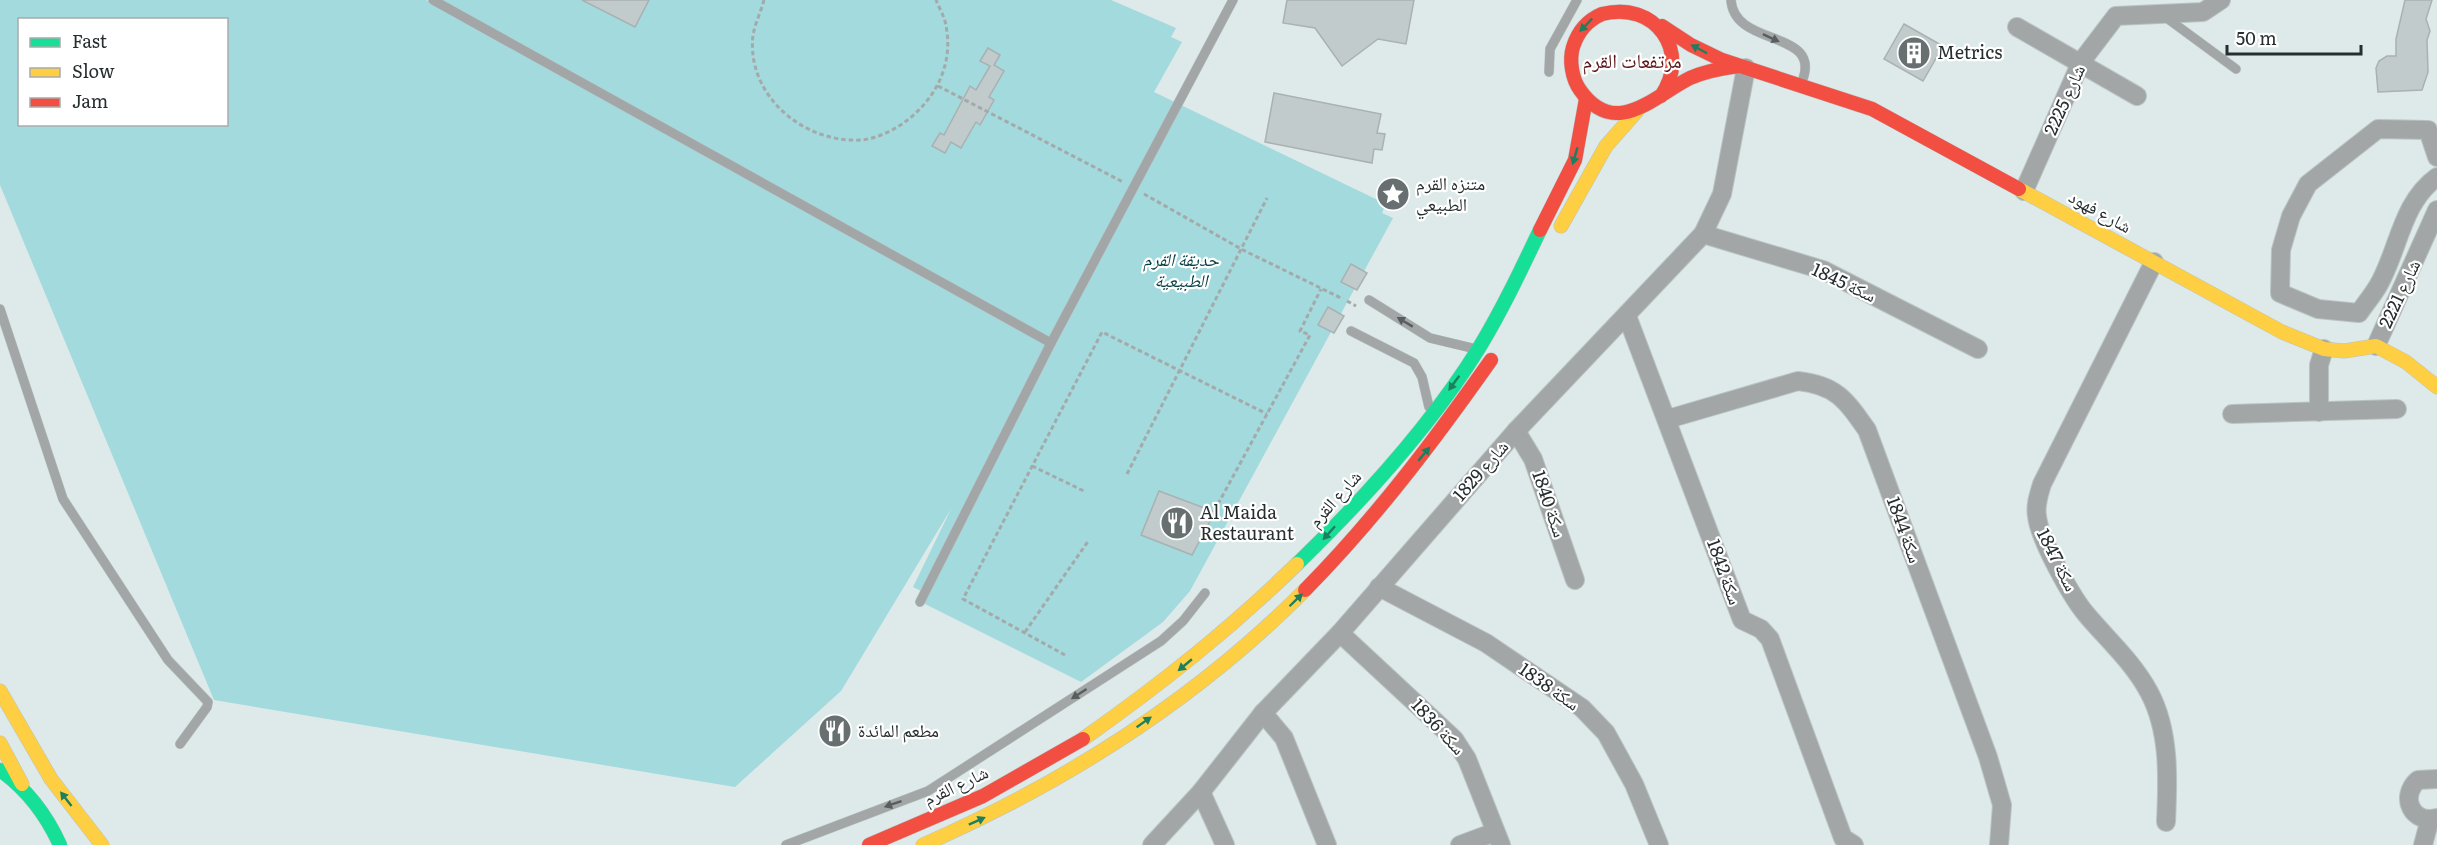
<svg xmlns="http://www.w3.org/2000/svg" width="2437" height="845" font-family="Literata,'Noto Naskh Arabic',serif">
	<rect width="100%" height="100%" fill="#dee9e9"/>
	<path fill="#a2dade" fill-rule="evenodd" d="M0,0h426l530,290 -522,-290h677l65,28 -5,9 11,5 -28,50 232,112 -4,9 11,5 -203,373 -27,31 -82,60 -162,-81 4,-9 -10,-5 38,-78 -110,182 -106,96 -521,-87 -214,-515zM20,20h206v104h-206z"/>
	<g fill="#c2cbcb" stroke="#a9b1b1" stroke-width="1.5">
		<path d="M582,0h67l-14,27z"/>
		<path d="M1287,0h127l-8,44 -28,-5 -36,27 -27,-38 -32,-5z"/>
		<path d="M2405,0h27l-6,19 4,12 -3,9 1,32 -6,18 -44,2 -2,-24 3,-7 8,-5h9v-17z"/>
		<path d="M1904,24l39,22 -20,35 -39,-22z"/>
		<path d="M988,48l12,7 -6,10 10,6 -15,26 5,3 -14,25 -4,-3 -15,26 -10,-6 -6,11 -13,-7 8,-13 4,2 26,-49 6,4 14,-24 -10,-5z"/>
		<path d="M1274,93l107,21 -4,19 8,1 -3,16 -8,-1 -2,14 -107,-21z"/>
		<path d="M1351,264l16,9 -10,17 -16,-8z"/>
		<path d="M1328,307l16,9 -10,17 -16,-8z"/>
		<path d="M1159,491l56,21 -23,43 -51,-20z"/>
	</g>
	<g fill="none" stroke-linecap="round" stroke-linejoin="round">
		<g stroke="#bac3c3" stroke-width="10">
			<g id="lane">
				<path d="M433,0l618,343"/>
				<path d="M1731,0c3,49 95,28 70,84"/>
				<path d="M2164,16l72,53"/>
				<path d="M1549,72l1,-23 27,-49"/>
				<path d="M1369,300l61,38 46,11"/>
				<path d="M0,309l63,190 105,161 40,42 -1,5 -27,37"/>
				<path d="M1351,331l63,32 8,14 7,30"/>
				<path d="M920,602l131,-259 182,-343"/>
				<path d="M786,845l142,-54 233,-150 22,-20 22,-28"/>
			</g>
		</g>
		<g stroke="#bac3c3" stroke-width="20">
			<g id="street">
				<path d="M2017,27l120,69"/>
				<path d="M2437,157l-9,-27 -50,-1 -70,55 -17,32 -10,34 -1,43 38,16 41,4c6,-9 13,-17 19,-27 21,-36 23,-83 59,-109"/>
				<path d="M2024,191l57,-129 35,-46 87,-4 18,-12"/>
				<path d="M1703,234l120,36 155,79"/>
				<path d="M2154,262l-112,222c-3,10 -7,21 -5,32 2,22 34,80 49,98 21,25 47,48 63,78 21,39 19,87 17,130"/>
				<path d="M1627,316l115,304 19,9 9,10 73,199 11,7"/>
				<path d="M2376,346l61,-136"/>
				<path d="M2319,412v-47l5,-16"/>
				<path d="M2232,414l165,-5"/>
				<path d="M1668,419l130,-38c38,4 48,19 69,49l121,327 14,48 -3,40"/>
				<path d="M1516,431l17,28 42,121"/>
				<path d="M1379,587l107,56 96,65 24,25 28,51 25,61"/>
				<path d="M1340,633l114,106 13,20 34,86"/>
				<path d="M1263,713l21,25 43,107"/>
				<path d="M2437,779l-19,1c-19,17 -6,44 19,38"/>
				<path d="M1201,792l24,53"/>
				<path d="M1152,845l49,-53 62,-79 77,-80 176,-202 187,-197 19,-40 24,-126"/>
				<path d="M1460,845l35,-13"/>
				<path d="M2423,845l7,-26"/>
			</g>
		</g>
		<g stroke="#bac3c3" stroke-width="15">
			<g id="fast">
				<path d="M1297,564c64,-62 135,-140 182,-216 23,-38 42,-78 61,-118"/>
				<path d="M0,770c28,20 46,44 60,75"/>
			</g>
		</g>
		<g stroke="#bac3c3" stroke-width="15">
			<g id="slow">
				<path d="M2019,189l263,143 42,17 20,2 32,-5 30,16 31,25"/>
				<path d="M1561,226l45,-80 31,-35"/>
				<path d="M0,691l51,88 51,66"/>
				<path d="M1083,739c78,-55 145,-108 214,-175"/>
				<path d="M0,743l22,41"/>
				<path d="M923,845c141,-62 273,-145 382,-255"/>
			</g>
		</g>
		<g stroke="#bac3c3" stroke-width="15">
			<g id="jam">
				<path d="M1662,26l29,19 31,15 150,49 147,80"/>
				<path d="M1661,96c31,-44 -6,-96 -59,-82 -14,6 -24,17 -29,33 -4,13 -1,32 7,43 35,50 74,6 110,-12 16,-7 33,-10 49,-12"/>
				<path d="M1540,230l35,-70 11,-61"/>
				<path d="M1305,590c70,-71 129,-149 186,-230"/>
				<path d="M869,845l114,-49 100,-57"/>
			</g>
		</g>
		<g stroke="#a4a9a9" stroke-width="3" stroke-dasharray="4.5 3" stroke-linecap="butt">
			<path d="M764,0c-3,11 -9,24 -11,35 -7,60 50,108 107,105 15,-1 30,-8 42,-16 32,-22 52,-58 44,-98 -1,-9 -7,-18 -10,-26"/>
			<path d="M938,86l185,96"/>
			<path d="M1144,194l99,56 100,49"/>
			<path d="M1347,301l9,5"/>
			<path d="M1032,466l54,26"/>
			<path d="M1127,474l140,-276"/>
			<path d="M1218,504l92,-169 -10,-4 21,-42"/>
			<path d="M1025,632l64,-92"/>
			<path d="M1065,655l-102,-56 139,-267 165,82"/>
		</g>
		<use href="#lane" stroke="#a2a6a6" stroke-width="9"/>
		<use href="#street" stroke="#a2a6a6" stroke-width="18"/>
		<use href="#fast" stroke="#16e098" stroke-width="14"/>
		<use href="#slow" stroke="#ffcf43" stroke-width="14"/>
		<use href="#jam" stroke="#f24e42" stroke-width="14"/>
	</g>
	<defs><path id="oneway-solid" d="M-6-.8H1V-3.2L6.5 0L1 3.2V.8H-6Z" transform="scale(1.5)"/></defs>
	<g fill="#1f7e5e">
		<use href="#oneway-solid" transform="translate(1586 25) rotate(134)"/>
		<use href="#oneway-solid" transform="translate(1699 49) rotate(-152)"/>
		<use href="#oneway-solid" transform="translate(1575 156) rotate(106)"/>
		<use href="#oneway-solid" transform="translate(1454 383) rotate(126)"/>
		<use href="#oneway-solid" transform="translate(1424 454) rotate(-50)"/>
		<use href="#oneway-solid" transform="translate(1329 533) rotate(132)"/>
		<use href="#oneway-solid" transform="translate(1296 600) rotate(-44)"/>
		<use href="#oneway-solid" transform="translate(1185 665) rotate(140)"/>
		<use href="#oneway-solid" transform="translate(1144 722) rotate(-35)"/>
		<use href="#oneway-solid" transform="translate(66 799) rotate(-128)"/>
		<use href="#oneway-solid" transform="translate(977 821) rotate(-24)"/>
	</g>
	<g fill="#585e5f">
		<use href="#oneway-solid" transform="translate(1771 38) rotate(25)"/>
		<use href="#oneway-solid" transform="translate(1405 322) rotate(-149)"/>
		<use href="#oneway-solid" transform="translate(1079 694) rotate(147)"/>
		<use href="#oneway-solid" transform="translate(893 804) rotate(161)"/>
	</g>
	<defs>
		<g id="building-disc" transform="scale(1.725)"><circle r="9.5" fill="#676f70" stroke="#fff"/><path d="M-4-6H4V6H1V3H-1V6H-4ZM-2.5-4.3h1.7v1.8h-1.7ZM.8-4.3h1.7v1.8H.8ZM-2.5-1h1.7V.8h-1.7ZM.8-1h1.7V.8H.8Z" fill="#fff"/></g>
		<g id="sight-disc" transform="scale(1.725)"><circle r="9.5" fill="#676f70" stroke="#fff"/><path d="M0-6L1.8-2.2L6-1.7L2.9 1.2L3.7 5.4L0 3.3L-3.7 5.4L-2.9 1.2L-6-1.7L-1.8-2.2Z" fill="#fff"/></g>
		<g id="restaurant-disc" transform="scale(1.725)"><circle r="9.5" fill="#676f70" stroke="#fff"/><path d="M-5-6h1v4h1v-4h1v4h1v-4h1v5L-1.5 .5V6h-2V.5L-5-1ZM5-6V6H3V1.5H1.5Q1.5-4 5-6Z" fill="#fff"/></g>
	</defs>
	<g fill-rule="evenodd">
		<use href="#building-disc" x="1914" y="53"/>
		<use href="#sight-disc" x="1393" y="194"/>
		<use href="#restaurant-disc" x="1177" y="523"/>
		<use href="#restaurant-disc" x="835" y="731"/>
	</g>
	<g text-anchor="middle" stroke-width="4.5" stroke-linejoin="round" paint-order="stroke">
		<g font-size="18" fill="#272e2f" stroke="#fff" text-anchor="start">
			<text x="1937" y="59">Metrics</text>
			<text x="1416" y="190">متنزه القرم<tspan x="1416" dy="21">الطبيعي</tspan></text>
			<text x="1200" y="519">Al Maida<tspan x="1200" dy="21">Restaurant</tspan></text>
			<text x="858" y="737">مطعم المائدة</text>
		</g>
		<g font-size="18" fill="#272e2f" stroke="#fff">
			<text transform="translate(2065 100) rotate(-66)" y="6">شارع 2225</text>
			<text transform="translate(2100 212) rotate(29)" y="6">شارع فهود</text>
			<text transform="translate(1844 283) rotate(25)" y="6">1845 سكة</text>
			<text transform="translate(2400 294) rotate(-65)" y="6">شارع 2221</text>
			<text transform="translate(1481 471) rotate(-49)" y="6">1829 شارع</text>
			<text transform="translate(1335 499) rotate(-48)" y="6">شارع القرم</text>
			<text transform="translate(1549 504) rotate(71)" y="6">سكة 1840</text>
			<text transform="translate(1904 530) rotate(70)" y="6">سكة 1844</text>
			<text transform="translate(2057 560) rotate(63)" y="6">سكة 1847</text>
			<text transform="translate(1724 572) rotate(70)" y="6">سكة 1842</text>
			<text transform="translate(1549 687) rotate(35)" y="6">1838 سكة</text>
			<text transform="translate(1438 727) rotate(47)" y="6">سكة 1836</text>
			<text transform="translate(956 786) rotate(-25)" y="6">شارع القرم</text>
		</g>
		<g font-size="18" font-style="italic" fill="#053f43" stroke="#fff">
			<text x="1181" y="266">حديقة القرم<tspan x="1181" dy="21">الطبيعية</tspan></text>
		</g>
		<g font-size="20" fill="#5c171a" stroke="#fff">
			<text x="1632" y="68">مرتفعات القرم</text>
		</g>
	</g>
	<rect x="18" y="18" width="210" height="108" fill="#ffffff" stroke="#a9abac" stroke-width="1.5"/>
	<rect x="30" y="38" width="30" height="9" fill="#16e098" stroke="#a9abac" stroke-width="1.5"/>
	<text x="72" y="48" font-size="18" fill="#272e2f">Fast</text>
	<rect x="30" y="68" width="30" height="9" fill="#ffcf43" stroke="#a9abac" stroke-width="1.5"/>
	<text x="72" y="78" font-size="18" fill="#272e2f">Slow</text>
	<rect x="30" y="98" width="30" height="9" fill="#f24e42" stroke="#a9abac" stroke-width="1.5"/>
	<text x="72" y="108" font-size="18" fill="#272e2f">Jam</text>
	<path d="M2227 45v9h134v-9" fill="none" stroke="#272e2f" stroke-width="3"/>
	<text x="2236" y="45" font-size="18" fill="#272e2f" stroke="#ffffff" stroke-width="4.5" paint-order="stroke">50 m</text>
</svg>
